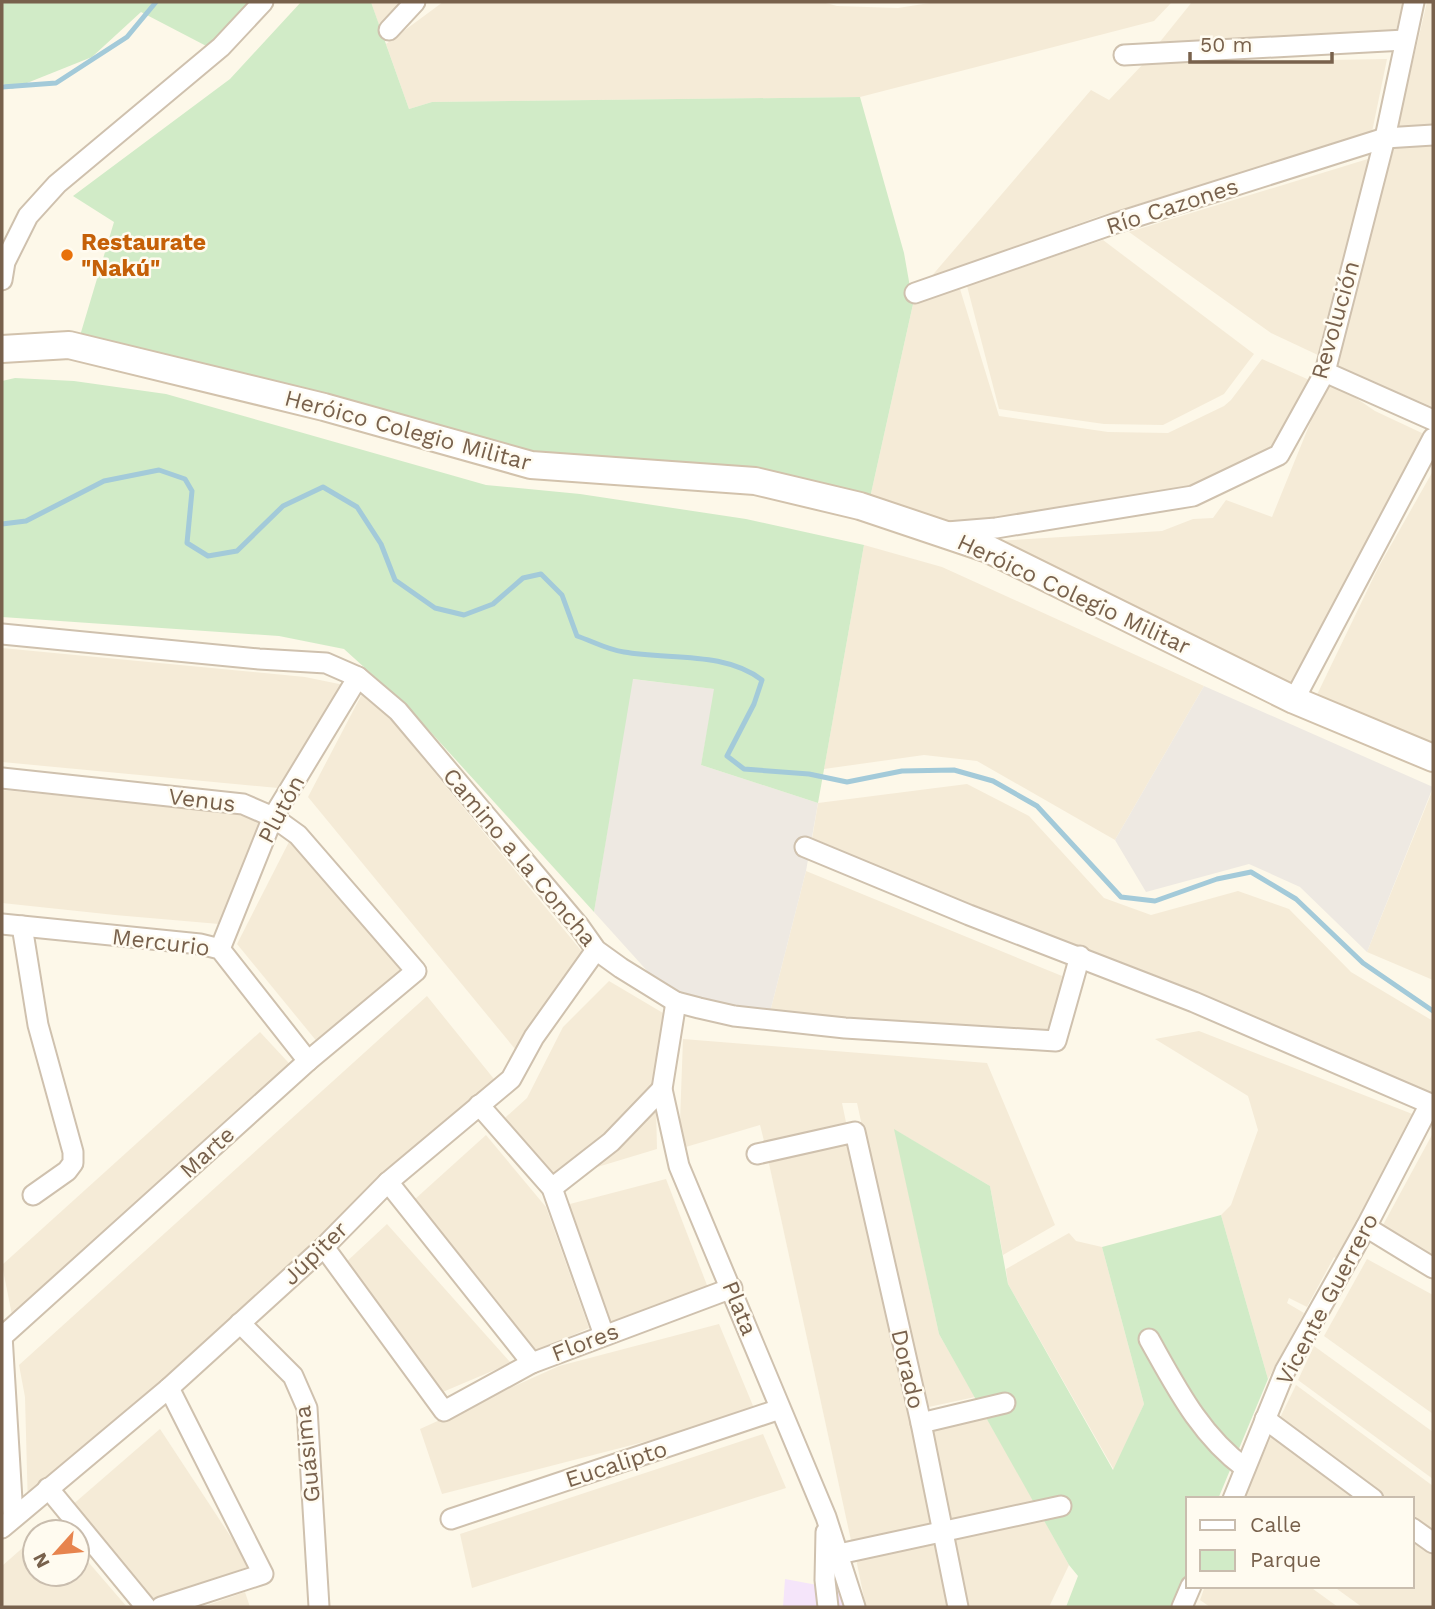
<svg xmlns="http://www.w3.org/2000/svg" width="1435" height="1609" font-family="'Work Sans',sans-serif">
	<rect width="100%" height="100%" fill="#fdf8e9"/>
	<g fill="#f5ebd7">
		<path d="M371,2h39l-31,23z"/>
		<path d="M443,2h379l15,4 61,2 38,-6h236l-18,19 -294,76 -428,5 -23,7 -23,-65z"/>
		<path d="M1192,2h212l-13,46 -240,5z"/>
		<path d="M1427,2h6v131h-37z"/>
		<path d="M1387,59l-15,73 -275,85 -167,61 161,-188 18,10 35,-37z"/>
		<path d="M1396,141l37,1v265l-98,-41z"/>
		<path d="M1371,158l-51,198 -49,-23 -142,-101z"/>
		<path d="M1103,240l151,114 -30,40 -61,31 -59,-1 -105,-15 -32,-123z"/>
		<path d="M960,289l39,127 109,16 60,1 56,-27 7,-6 31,-41 54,24 -33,78 -111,49 -215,15 -91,-9 47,-212z"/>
		<path d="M1328,379l47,32 49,23 -133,251 -311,-143 182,-11 31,-12 20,-1 13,-18 46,17z"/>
		<path d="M1433,471v282l-120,-50 65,-135z"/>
		<path d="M864,545l78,22 262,119 -89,154 -138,-79 -53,-6 -100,14z"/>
		<path d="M2,648l303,29 39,8 -55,104 -287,-27z"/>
		<path d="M363,692l29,29 192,233 -64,101 -212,-258z"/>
		<path d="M967,784l62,32 75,82 47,17 87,-24 51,18 62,63 82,49v75l-622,-251 7,-42z"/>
		<path d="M1433,789v191l-66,-28z"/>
		<path d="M2,790l271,26 -54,108 -104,-9 -113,-12z"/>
		<path d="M293,834l115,141 -85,74 -86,-105z"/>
		<path d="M806,871l256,105 -11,66 -283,-22z"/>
		<path d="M609,981l54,32 -8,55 2,81 -106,32 -55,-55 31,-28 36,-71z"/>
		<path d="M427,996l71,88 -470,425 -3,-112 -6,-32z"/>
		<path d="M1199,1031l216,84 -73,147 -8,-5 -27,50 -18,-9 -2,5 17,10 -36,66 -47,-164 10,-10 27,-75 -10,-34 -93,-57z"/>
		<path d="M260,1032l39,42 -284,256 -13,-65z"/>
		<path d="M683,1039l304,24 68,162 -52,30 -13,-69 -95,-56 44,204 36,63 -51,11 -67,-305h-15l5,24 -82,18 -5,-20 -81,24z"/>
		<path d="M1433,1133v122l-50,-30z"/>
		<path d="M486,1135l60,72 43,121 -56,25 -129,-144z"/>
		<path d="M851,1140l84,387 -83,18 -84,-386z"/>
		<path d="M666,1179l44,114 -99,29 -45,-117z"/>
		<path d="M387,1224l124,139 -73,31 -95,-129z"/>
		<path d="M1069,1233l7,8 26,6 42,157 -30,66 -106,-186 -2,-15z"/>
		<path d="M1367,1259l66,36v119l-109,-78z"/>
		<path d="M719,1324l37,89 -314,81 -22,-65 139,-63z"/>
		<path d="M1314,1346l119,86v47l-135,-99z"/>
		<path d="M1296,1385l137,101v50l-21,-15v-22h-31l-104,-75z"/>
		<path d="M982,1410l54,95 -87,19 -22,-102z"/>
		<path d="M160,1429l90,137 -98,36 -82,-95z"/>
		<path d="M763,1434l23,54 -314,100 -12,-54z"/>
		<path d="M1271,1437l86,62h-114z"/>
		<path d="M1043,1518l26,47 -20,42h-82l-15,-69z"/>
		<path d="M35,1537v37h42v-25l50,58h-125v-41z"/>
		<path d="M1412,1538l21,15v54h-71l-29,-21h79z"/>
		<path d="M938,1541l15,66h-87l-10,-48z"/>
		<path d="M1205,1586h104l29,21h-128l-10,-7z"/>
		<path d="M245,1592l5,15h-48z"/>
	</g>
	<g fill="#eee9e2">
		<path d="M632,679l83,10 -14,76 117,38 -12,68 -38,149 -74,-15 -35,-21 -65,-72z"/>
		<path d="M1204,686l229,101 -66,165 -67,-65 -51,-23 -103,28 -31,-52z"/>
	</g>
	<path fill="#f5e5fa" d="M785,1579l59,11 4,17h-65z"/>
	<g fill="#d1ebc7">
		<path d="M2,2h261l-49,48 -73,-38 -49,45 -80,32 -10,-6z"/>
		<path d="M301,2h70l38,107 23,-7 428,-5 44,156 9,51 -47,212 -102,-23 -236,-35 -452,-109 38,-127 -41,-26 157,-117z"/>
		<path d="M15,378l59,3 92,13 320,91 94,9 166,25 118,26 -46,258 -117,-38 13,-76 -81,-10 -39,233 -187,-206 -63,-57 -65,-13 -277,-19v-236z"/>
		<path d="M894,1129l96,57 18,98 105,186 31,-66 -42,-157 119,-32 47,164 -50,120h-30v71l-16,37h-106l12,-31 -9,-11 -130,-231z"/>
	</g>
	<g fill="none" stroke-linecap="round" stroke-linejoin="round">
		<g stroke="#a3cad9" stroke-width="5">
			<path d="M2,87l54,-4 71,-46 29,-35"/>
			<path d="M2,524l24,-3 78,-40 55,-11 26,9 7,12 -5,52 21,13 29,-5 46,-45 40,-19 34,20 24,37 14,36 40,28 29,7 29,-11 30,-26 18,-4 21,21 15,41c15,5 31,14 47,16 45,8 100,-1 138,28l-8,24 -27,52 17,13 65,5 38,8 55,-11 52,-1 39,11 44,25 84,91 34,4 62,-22 34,-7 45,27 67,64 70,48"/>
		</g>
		<g stroke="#cfc1ae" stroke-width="23">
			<g id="street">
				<path d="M389,30l26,-28"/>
				<path d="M1124,55l281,-15"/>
				<path d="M2,280l3,-18 23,-46 29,-32 164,-137 42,-45"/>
				<path d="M915,293l201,-70 269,-85 48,-3"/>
				<path d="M1325,372l108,48"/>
				<path d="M947,532l49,-4 197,-32 86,-41 46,-83 60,-234 29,-136"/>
				<path d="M2,634l257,25 67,4 32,14 40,34 181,215 17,24 25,18 55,34 23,6 35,8 111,12 211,13 24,-85"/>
				<path d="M1294,700l139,-262"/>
				<path d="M2,778l241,26 30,13 25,18 118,136 -108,90 -306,276"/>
				<path d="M805,847l164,68 225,87 239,103"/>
				<path d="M2,924l198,20 20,5 88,112"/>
				<path d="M22,926l16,99 35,127v11l-6,8 -34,24"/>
				<path d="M220,949l53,-132 85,-140"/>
				<path d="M676,1002l-14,87 17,77 147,351 29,90"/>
				<path d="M479,1105l73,83 52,147"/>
				<path d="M757,1154l98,-22 66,291 37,184"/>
				<path d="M388,1182l144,181"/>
				<path d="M552,1188l59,-46 51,-53"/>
				<path d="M1366,1227l67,41"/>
				<path d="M324,1247l120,164 88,-48 200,-75"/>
				<path d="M240,1323l53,53 14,32 12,199"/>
				<path d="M2,1335l11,182"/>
				<path d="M1149,1339c27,48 51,96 96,129"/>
				<path d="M1265,1419l108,80"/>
				<path d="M921,1423l84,-20"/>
				<path d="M48,1488l98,119"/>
				<path d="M1233,1499l52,-128 81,-144 64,-123"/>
				<path d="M451,1519l329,-110"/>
				<path d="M2,1528l167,-140 155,-141 64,-65 123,-103 23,-42 62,-87"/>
				<path d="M1412,1528l21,15"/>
				<path d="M826,1532l-1,48 3,27"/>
				<path d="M839,1554l222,-48"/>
				<path d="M161,1607l102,-33 -94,-186"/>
				<path d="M1182,1607l9,-21"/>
			</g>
		</g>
		<g stroke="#d2c2ac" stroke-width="30">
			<path id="secondary" d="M2,349l67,-4 255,62 207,58 224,16 105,25 128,43 306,151 139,58"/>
		</g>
		<use href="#street" stroke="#fff" stroke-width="19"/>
		<use href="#secondary" stroke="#fff" stroke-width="26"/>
	</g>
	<circle fill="#e8710a" stroke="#fffbf0" stroke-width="2.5" cx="67" cy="255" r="7"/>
	<g text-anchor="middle" stroke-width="5" stroke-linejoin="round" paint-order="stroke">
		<g font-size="23" fill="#78614c" stroke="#fffbf0">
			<text transform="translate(1172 206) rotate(-18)" y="8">Río Cazones</text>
			<text transform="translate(1335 320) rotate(-74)" y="8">Revolución</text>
			<text transform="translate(408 430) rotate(15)" y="8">Heróico Colegio Militar</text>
			<text transform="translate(1074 594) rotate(25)" y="8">Heróico Colegio Militar</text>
			<text transform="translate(202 800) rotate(7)" y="8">Venus</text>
			<text transform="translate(281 809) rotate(-62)" y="8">Plutón</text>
			<text transform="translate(520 857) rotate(50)" y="8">Camino a la Concha</text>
			<text transform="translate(161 942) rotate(7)" y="8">Mercurio</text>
			<text transform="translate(207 1152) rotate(-42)" y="8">Marte</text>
			<text transform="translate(315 1253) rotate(-44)" y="8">Júpiter</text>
			<text transform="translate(1327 1299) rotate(-62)" y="8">Vicente Guerrero</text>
			<text transform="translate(740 1308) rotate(68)" y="8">Plata</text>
			<text transform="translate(585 1342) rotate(-21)" y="8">Flores</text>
			<text transform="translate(908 1369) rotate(77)" y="8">Dorado</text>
			<text transform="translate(307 1454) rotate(-96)" y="8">Guásima</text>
			<text transform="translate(616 1464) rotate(-18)" y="8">Eucalipto</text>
		</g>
		<g font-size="23" font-weight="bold" fill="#c56008" stroke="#fffbf0" text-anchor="start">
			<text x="81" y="250">Restaurate<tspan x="81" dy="26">"Nakú"</tspan></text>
		</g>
	</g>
	<rect width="1435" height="1609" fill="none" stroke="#78614c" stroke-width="7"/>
	<rect x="1186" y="1497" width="228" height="91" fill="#fffbf0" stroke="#c9bdae" stroke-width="2"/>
	<rect x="1200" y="1520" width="35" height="10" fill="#ffffff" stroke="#c9bdae" stroke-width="2"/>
	<text x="1250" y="1532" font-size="21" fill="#78614c">Calle</text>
	<rect x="1200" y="1550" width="35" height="21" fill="#d1ebc7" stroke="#c9bdae" stroke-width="2"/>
	<text x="1250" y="1567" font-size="21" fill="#78614c">Parque</text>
	<g transform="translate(56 1553) rotate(243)"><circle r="33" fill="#fffbf0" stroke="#c9bdae" stroke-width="2"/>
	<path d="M0-5L12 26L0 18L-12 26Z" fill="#e7844e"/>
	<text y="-10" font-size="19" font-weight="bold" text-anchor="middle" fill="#78614c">N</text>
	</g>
	<path d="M1190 52v10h142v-10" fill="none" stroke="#78614c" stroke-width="3.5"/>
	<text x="1200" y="52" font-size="21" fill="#78614c" stroke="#fffbf0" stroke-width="5" paint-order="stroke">50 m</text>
</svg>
